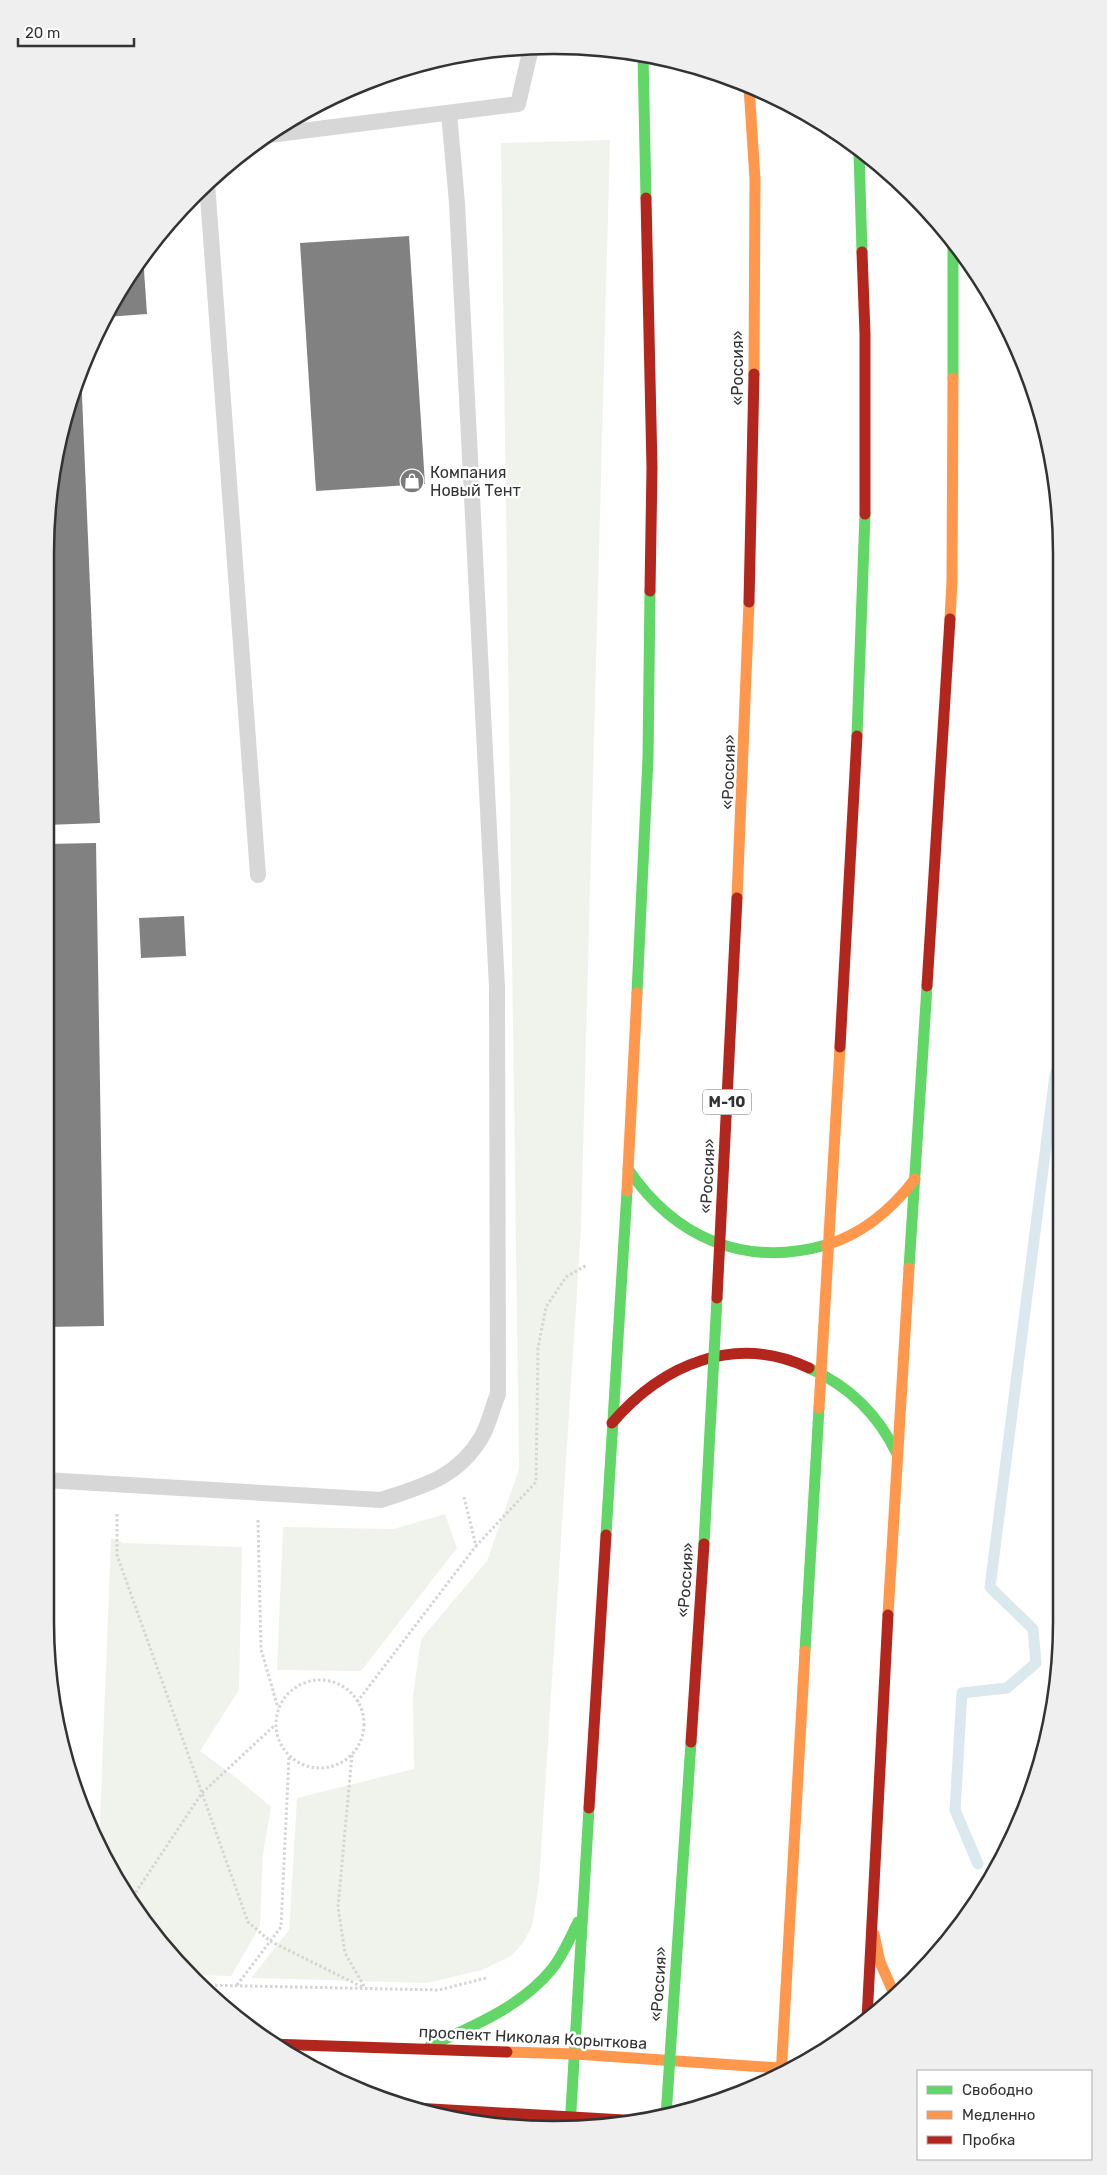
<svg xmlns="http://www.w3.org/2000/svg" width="1107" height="2175" font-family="Rubik,sans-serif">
	<rect width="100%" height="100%" fill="#fff"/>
	<g fill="#f0f3ec">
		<path d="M610,140l-29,1089 -42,654 -7,43 -9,17 -12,13 -29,14 -55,13 -176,-5 38,-48 8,-132 117,-29 -1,-73 8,-57 66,-78 32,-92 -18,-1326z"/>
		<path d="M445,1514l12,34 -96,123 -84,-1 6,-143 111,2z"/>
		<path d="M111,1538l13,5 118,4 -3,143 -39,61 38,28 33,28 -8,47 -3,72 -29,50 -40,-1 -41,-44 -37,-56 -14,-30z"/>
	</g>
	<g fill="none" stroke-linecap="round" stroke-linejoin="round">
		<path stroke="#dbe8ee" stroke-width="11" d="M978,1864l-23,-54 7,-117 45,-5 29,-25 -3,-34 -43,-42 65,-512 4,-9"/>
	</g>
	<g fill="#818181">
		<path d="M409,236l16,248 -109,7 -16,-248z"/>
		<path d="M143,256l4,58 -41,3v-2z"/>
		<path d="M81,372l19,451 -54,2v-304l16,-99z"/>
		<path d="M96,843l8,483 -59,1 1,-483z"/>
		<path d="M184,916l2,40 -45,2 -2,-40z"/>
	</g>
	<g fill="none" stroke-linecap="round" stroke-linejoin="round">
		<g stroke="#d5d5d5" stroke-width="3" stroke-dasharray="2.5 2.5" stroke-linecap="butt">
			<path d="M464,1497l12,49 60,-64 2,-134 8,-41 20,-30 21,-12"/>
			<path d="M117,1514v41l131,367 22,19 92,46"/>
			<path d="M258,1520l3,129 17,59"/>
			<circle cx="320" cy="1724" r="44"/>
			<path d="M357,1702l119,-156"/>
			<path d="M352,1755l-14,152 7,46 20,35"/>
			<path d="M130,1901l72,-108 73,-68"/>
			<path d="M200,1985l239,5 47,-12"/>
			<path d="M237,1985l44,-58 8,-171"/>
		</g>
		<g stroke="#d7d7d7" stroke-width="16">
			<path d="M269,135l249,-31 13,-56"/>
			<path d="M207,183l51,692"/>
			<path d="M45,1480l336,20c42,-14 76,-22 100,-62 8,-13 11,-30 17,-44l-1,-407 -40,-784 -8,-90"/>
		</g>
		<g stroke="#63d668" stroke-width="11">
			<path d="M643,55l3,143"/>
			<path d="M953,378v-138"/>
			<path d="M637,993l11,-235 2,-167"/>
			<path d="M628,1169c47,69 116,99 198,76"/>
			<path d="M909,1268l18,-282"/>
			<path d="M809,1368c40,18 69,46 88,86"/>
			<path d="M606,1535l21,-344"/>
			<path d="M430,2046c43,-20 91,-39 122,-77 11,-14 18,-31 26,-47"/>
			<path d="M570,2127l19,-319"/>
		</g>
		<g stroke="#ff974d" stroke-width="11">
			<path d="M950,619l2,-38 1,-203"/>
			<path d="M627,1191l10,-198"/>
			<path d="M826,1245c37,-11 66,-36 89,-66"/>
			<path d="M888,1615l21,-347"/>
			<path d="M874,1934l6,28 15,34"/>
			<path d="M507,2052l68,2 219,15"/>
		</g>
		<g stroke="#b3261e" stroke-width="11">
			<path d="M646,198l6,270 -2,123"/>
			<path d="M927,986l23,-367"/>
			<path d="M612,1423c50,-58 122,-90 197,-55"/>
			<path d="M589,1808l17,-273"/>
			<path d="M867,2019l21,-404"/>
			<path d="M270,2044l237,8"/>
			<path d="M414,2108l227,13"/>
		</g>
		<g stroke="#63d668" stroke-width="11">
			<path d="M859,152l3,100"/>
			<path d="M857,736l8,-222"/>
			<path d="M704,1544l13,-246"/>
			<path d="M805,1651l14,-243"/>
			<path d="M666,2116l25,-374"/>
		</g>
		<g stroke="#ff974d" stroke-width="11">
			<path d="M749,87l6,92 -1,195"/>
			<path d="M737,898l12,-296"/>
			<path d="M819,1408l21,-361"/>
			<path d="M781,2076l24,-425"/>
		</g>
		<g stroke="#b3261e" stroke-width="11">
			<path d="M862,252l3,82v180"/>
			<path d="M749,602l5,-228"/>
			<path d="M840,1047l17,-311"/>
			<path d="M717,1298l20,-400"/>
			<path d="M691,1742l13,-198"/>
		</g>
	</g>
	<defs>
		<g id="shop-disc" transform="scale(1.25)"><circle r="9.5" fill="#7a7a7a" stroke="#fff"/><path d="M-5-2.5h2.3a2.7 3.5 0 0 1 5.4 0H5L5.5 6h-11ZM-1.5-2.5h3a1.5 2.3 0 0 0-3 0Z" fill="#fff"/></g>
	</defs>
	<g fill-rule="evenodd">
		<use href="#shop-disc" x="412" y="481"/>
	</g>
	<g text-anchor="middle" stroke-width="5" stroke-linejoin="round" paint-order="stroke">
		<rect fill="#fff" stroke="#707070" stroke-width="1" x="703" y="1089.5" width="48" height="25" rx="4"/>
		<g font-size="15" font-weight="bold" fill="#333">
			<text x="727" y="1107">М-10</text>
		</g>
		<g font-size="16" fill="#333" stroke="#fff">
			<text transform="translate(737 368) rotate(-90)" y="6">«Россия»</text>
			<text transform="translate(728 772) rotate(-88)" y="6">«Россия»</text>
			<text transform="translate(707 1176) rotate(-87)" y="6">«Россия»</text>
			<text transform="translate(685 1580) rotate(-86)" y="6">«Россия»</text>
			<text transform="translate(658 1984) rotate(-86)" y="6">«Россия»</text>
			<text transform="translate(533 2037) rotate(3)" y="6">проспект Николая Корыткова</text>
		</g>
		<g font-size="16" fill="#333" stroke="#fff" text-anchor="start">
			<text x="430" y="478">Компания<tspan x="430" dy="18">Новый Тент</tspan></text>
		</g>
	</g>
	<path d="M0 0H1107V2175H0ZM553 54H554A499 499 0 0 1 1053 553V1622A499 499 0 0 1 554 2121H553A499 499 0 0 1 54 1622V553A499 499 0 0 1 553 54Z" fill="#efefef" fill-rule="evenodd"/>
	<path fill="none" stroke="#333" stroke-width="2.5" d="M553 54H554A499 499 0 0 1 1053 553V1622A499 499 0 0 1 554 2121H553A499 499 0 0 1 54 1622V553A499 499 0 0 1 553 54Z"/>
	<rect x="917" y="2070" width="175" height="90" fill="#ffffff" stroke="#adadad"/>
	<rect x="927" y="2086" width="25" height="8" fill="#63d668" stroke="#adadad"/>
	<text x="962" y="2095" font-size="15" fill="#333333">Свободно</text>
	<rect x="927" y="2111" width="25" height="8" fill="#ff974d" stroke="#adadad"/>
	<text x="962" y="2120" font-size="15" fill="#333333">Медленно</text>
	<rect x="927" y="2136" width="25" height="8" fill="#b3261e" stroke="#adadad"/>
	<text x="962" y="2145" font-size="15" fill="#333333">Пробка</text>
	<path d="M18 38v8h116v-8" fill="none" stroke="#333333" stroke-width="2.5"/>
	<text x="25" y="38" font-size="15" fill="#333333" stroke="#ffffff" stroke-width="4" paint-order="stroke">20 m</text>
</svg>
